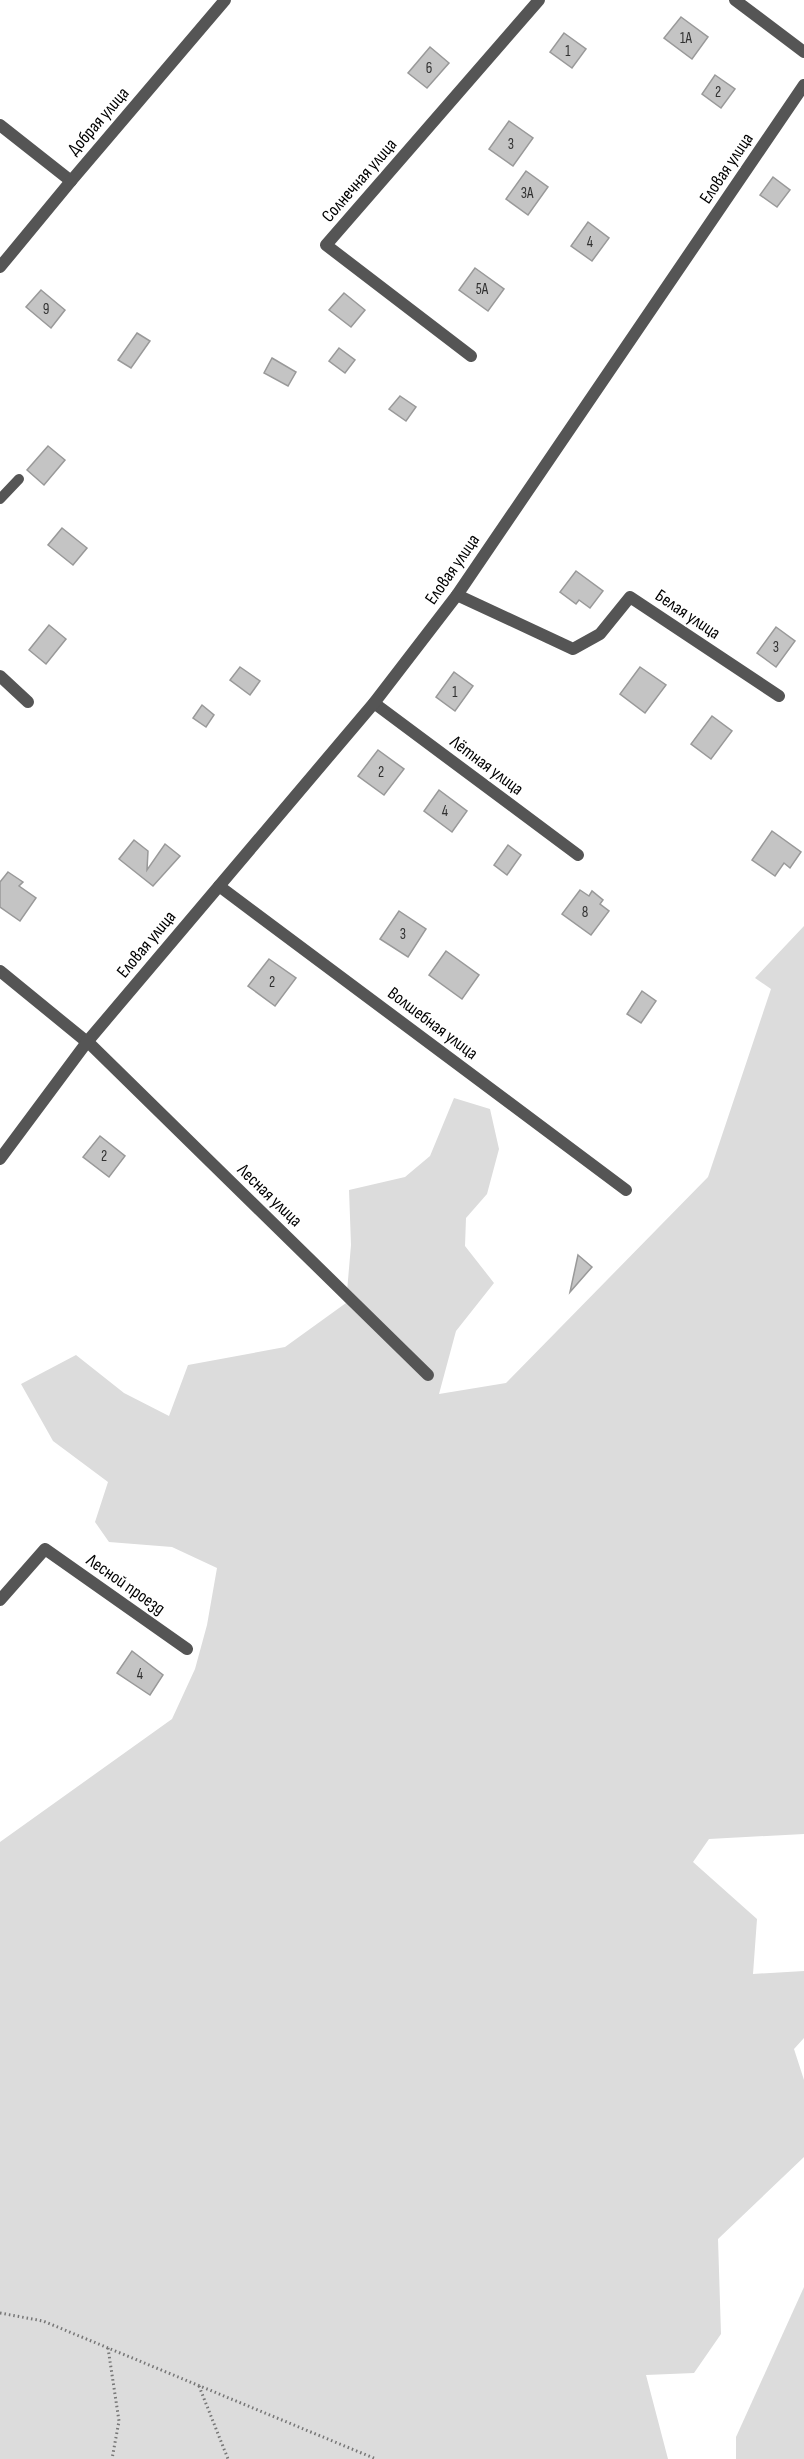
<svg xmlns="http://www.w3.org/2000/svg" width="804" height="2459" font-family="'Sofia Sans Condensed',sans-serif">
	<rect width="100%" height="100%" fill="#fff"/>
	<g fill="#dcdcdc">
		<path d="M804,926v908l-95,5 -16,23 64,57 -4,55 51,-3v67l-10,11 10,31v77l-86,82 3,95 -27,39 -48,2 22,84h-668v-617l172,-123 23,-50 12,-44 10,-57 -45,-21 -63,-5 -14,-20 13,-40 -55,-41 -32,-57 55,-29 48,38 45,23 19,-51 97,-18 61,-44 5,-58 -2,-55 56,-13 25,-21 24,-58 36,11 9,40 -12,45 -21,24 -1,28 29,37 -38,48 -17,63 67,-11 202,-206 63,-188 -16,-11z"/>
		<path d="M804,2287v172h-68v-22z"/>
	</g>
	<g fill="#c4c4c4" stroke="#999" stroke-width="1.5">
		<path d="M681,17l27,20 -16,22 -28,-21z"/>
		<path d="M564,33l22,16 -14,19 -22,-16z"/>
		<path d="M430,47l19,16 -22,25 -19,-15z"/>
		<path d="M715,75l20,14 -14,19 -19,-14z"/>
		<path d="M509,121l24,17 -20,28 -24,-17z"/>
		<path d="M526,171l22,16 -20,28 -22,-16z"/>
		<path d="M773,177l17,13 -13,17 -17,-12z"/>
		<path d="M588,222l21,16 -17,23 -21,-15z"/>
		<path d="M475,268l29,21 -16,22 -29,-21z"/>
		<path d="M41,290l24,20 -14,18 -25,-21z"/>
		<path d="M344,293l21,17 -14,17 -22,-17z"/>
		<path d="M137,333l13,8 -19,27 -13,-8z"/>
		<path d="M339,348l16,12 -10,13 -16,-12z"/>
		<path d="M272,358l24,14 -8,14 -24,-13z"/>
		<path d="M400,396l16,11 -10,14 -17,-12z"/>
		<path d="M48,446l17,14 -21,25 -17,-15z"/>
		<path d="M62,528l25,20 -14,17 -25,-20z"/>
		<path d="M576,571l27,20 -13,17 -11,-8 -3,4 -16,-12z"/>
		<path d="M49,625l17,14 -20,25 -17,-14z"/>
		<path d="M776,627l19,14 -19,26 -19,-14z"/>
		<path d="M240,667l20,14 -10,14 -20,-15z"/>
		<path d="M640,667l26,18 -21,28 -25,-19z"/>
		<path d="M454,672l19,14 -18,25 -19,-14z"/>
		<path d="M202,705l12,10 -8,12 -13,-9z"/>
		<path d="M712,716l20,15 -21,28 -20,-15z"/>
		<path d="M378,750l26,19 -20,26 -26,-19z"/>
		<path d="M439,790l28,21 -15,21 -28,-21z"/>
		<path d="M772,831l29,21 -11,16 -6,-5 -9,13 -23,-16z"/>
		<path d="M134,840l14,11 -1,19 18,-26 15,12 -27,30 -34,-27z"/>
		<path d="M508,845l13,10 -14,20 -13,-10z"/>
		<path d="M8,872l15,10 -4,4 17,12 -16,23 -20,-14v-25z"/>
		<path d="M580,890l9,6 3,-5 11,9 -3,4 9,7 -18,24 -29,-21z"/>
		<path d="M399,911l27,18 -18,28 -28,-18z"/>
		<path d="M446,951l33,24 -17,24 -33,-24z"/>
		<path d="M269,959l27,19 -21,28 -27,-20z"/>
		<path d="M642,991l14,10 -15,22 -14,-9z"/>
		<path d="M100,1136l25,20 -16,21 -26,-20z"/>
		<path d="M578,1255l14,12 -22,25z"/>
		<path d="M132,1651l31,24 -13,20 -33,-22z"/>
	</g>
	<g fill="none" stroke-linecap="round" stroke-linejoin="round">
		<g stroke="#777" stroke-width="3" stroke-dasharray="1.5 3" stroke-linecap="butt">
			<path d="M0,2313l43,8 333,138"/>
			<path d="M108,2348l11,73 -7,38"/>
			<path d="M199,2386l29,73"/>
		</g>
		<path stroke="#555" stroke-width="10" d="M0,499l19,-20"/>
		<g stroke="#555" stroke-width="12">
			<path d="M735,0l69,52"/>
			<path d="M0,125l71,56"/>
			<path d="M0,267l71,-86 154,-181"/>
			<path d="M471,356l-145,-111 213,-245"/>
			<path d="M457,595l116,54 27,-15 30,-37 149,99"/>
			<path d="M0,676l28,26"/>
			<path d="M374,703l204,152"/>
			<path d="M219,886l407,304"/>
			<path d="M0,971l87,71"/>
			<path d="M87,1041l341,334"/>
			<path d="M0,1159l87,-117 287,-339 83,-108 347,-510"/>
			<path d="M0,1600l45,-51 142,100"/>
		</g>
	</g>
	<g text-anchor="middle" stroke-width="4.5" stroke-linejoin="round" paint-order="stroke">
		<g font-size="15" fill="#313131">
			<text x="686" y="43">1А</text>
			<text x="568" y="56">1</text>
			<text x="429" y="73">6</text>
			<text x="718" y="97">2</text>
			<text x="511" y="149">3</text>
			<text x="527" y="198">3А</text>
			<text x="590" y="247">4</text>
			<text x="482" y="294">5А</text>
			<text x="46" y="314">9</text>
			<text x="776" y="652">3</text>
			<text x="455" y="697">1</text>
			<text x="381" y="777">2</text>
			<text x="445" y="816">4</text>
			<text x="585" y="917">8</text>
			<text x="403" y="939">3</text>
			<text x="272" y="987">2</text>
			<text x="104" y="1161">2</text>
			<text x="140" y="1679">4</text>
		</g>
		<g font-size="18" fill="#000" stroke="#fff">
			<text transform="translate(98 121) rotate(-49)" y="6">Добрая улица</text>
			<text transform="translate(726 168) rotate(-56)" y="6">Еловая улица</text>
			<text transform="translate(359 180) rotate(-49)" y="6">Солнечная улица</text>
			<text transform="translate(452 569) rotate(-55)" y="6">Еловая улица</text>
			<text transform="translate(688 614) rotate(34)" y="6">Белая улица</text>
			<text transform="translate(487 765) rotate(37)" y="6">Лётная улица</text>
			<text transform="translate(146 944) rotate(-50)" y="6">Еловая улица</text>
			<text transform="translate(433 1023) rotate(37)" y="6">Волшебная улица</text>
			<text transform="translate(270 1195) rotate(44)" y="6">Лесная улица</text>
			<text transform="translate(126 1584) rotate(35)" y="6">Лесной проезд</text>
		</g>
	</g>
</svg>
